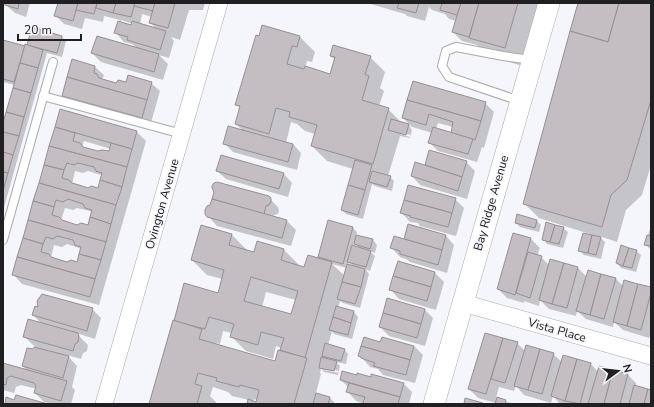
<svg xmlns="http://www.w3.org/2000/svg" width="654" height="407" font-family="'Nunito Sans',sans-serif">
	<rect width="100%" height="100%" fill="#f5f5fc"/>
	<g fill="#0003" fill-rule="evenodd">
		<path d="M3,3h27l-4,14 -11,-4 -10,-9 -2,8z"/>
		<path d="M59,3h146l-2,7h-14l-9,30 -9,-3 3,4 -5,17 -10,-3 9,9 -5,16 -62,-18 -9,-9 45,-5 -5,-4 -8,-2 -8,-9 4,-13 -16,-4 -1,6 -18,-4 -3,11 -18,-5 -8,-8zM142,14l10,3 -1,6 6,7 -17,-5zM121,20l12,4 -1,2 -12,-4z"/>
		<path d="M367,3h174l-18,63 -35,-10 -11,-11 -15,-4 -9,-9 3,-11 -7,-2 -4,-5 -13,-4 -3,-3 -4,14 -18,-5 -2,-2z"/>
		<path d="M579,3h72v162l-9,30 -16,15 -9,32 -18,-6 6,6 -4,17 -17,-4 -5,-5 11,-16 -51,-16 -15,-15z"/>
		<path d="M32,28l30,9 4,4 -4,16 -15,-4 -44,158v-85l12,-41 -12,-3v-41l23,6 1,-1z"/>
		<path d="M300,37l15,15 -3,10 -5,-1 -2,7 26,7 4,-15 -4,-4 39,1 15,15 -5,16 4,3 -5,15 9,3 15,15 8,2 -8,-8 82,-15 9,9 -10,36 -2,-1 -5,15 -39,-11 -9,-9 3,-9 -23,-7 3,4 -2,8 -10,-2 -12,40 2,1 4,4 -2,10 -17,-5 -3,-2 -9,35 -17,-5 -4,-4 11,-41 -26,-8 -15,-15 3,-12 -10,-3 -8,-7 -6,-2 -5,21 7,1 8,9 -4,17 -64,-18 -8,-8 18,-13 -7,-7 4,-16 -4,-4zM438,123l15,4 -2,7 -15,-5zM400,132l11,3 -1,2 -10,-3z"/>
		<path d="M95,67l9,8 -2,5 15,4 34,-1 9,8 -10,35 -78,-22 -9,-9z"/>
		<path d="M60,110l77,22 9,9 -47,164 -77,-21 -8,-9zM84,141l27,8 -1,4 -12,-1 -16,-5zM75,171l8,2 5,-2 13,4 1,1 -4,14 -10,-1 -16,-5zM65,208l8,2 4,-2 13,3 2,2 -4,13h-10l-17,-6zM67,244l12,4 2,2 -3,13h-11l-16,-6 3,-12 8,2z"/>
		<path d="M430,151l36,11 9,9 -8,28 -47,-14 -8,-9 13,-10z"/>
		<path d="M217,171l67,3 8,9 -4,14 -62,-18z"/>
		<path d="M269,198l9,9 1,4 -1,3 -4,1v3l13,3 9,9 -5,16 -74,-20 -9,-10z"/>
		<path d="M455,199l9,9 -8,28 -36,-10 -2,-3 -8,-1 -8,-9z"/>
		<path d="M536,220l5,5 -2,7 -19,-5 -4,-4z"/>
		<path d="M651,226v24l-6,-6z"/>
		<path d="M353,228l4,4 -1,4 17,4 4,5 -2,8 -5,-2 5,5 -5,15 -5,-2 4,5 -9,34 -17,-5 -3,-2 -2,7 16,4 4,5 -6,22 -18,-5 -2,-3 -4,14 16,4 4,5 -2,10 -10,-2 4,4 -2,9 -14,-3 -3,-4 -1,5 1,1 -5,19 14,5 4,4v2h-86l1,-4 -17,-4 -4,-4 -15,-5 -3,9 6,6v2h-66l35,-119 33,9 5,-15 -16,-4 -15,-15 40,-25 15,15 -1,1 9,3 3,-12 26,8 15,15 -1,1 7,2 18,-7 -4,-4zM354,243l5,5 -6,-2zM349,262l5,5 -6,-2zM332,264l15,4 -2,8zM266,292l30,8 -4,15 -30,-8zM223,331l9,2 -1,3 15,15 27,8 3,-13 6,2 -6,14 -60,-17 1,-2 3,1zM324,368l15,3v2l-15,-3zM254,399l3,1v3l-4,-1z"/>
		<path d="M563,228l5,4 -5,16 -16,-4 -4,-5z"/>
		<path d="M514,234l17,5 9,9 -3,8 4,1 8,8 29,3 9,9 28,1 9,9 27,1v45l-2,5 -26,-8 -9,-8 -1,5 -27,-8 -9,-8 -1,5 -27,-7 -9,-9 -1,6 -15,-5v2l-17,-5 -9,-9z"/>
		<path d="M446,236l8,9 -7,28 -37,-11 -4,-3 -6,-2 -8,-9 13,-8z"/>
		<path d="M636,251l5,4 -5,17 -15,-4 -4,-5z"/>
		<path d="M399,262l36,11 9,9 -8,28 -37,-11 -8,-9z"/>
		<path d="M92,309l9,9 -6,21 -19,-6 12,12 -1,6 -4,2 -2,6 -14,-4 10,11 -5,21 3,3 -4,14h-19l-8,-2 -9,-9 2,-4 -16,-4 -5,2 -2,6 -11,-3v-26l24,7 -4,-5 11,-16 1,-4 -2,-1 -9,-9 19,-11 -10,-10z"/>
		<path d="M425,310l8,8 -8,28 -36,-10 -9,-9z"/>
		<path d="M486,334l31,9 8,8 28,3 9,8 2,-5 27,7 7,8 30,3 8,8v4l15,4v13h-91l-7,-8 -2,7 -27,-8 -8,-9 -2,5 -15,-4 -3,11 18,6h-18v-1l-18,-5 -9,-9z"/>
		<path d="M381,343l33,3 9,9 -8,28 -32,-8 -5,-6 -8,-2 -10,-11z"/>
		<path d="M341,380l62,3 9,9 -3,12h-44l-9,-3 -8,-9 1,-4z"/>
	</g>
	<g fill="#c4bdc1" stroke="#969094" fill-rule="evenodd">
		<path d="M5,3h14l-1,6 -13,-4z"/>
		<path d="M58,3h20l-5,18 -19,-5z"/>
		<path d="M78,3h19l-3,11 -18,-4z"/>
		<path d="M97,3h19l-3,10 -17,-5z"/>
		<path d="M116,3h19l-4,14 -18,-4z"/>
		<path d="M135,3h20l-2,8 -19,-5z"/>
		<path d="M155,3h20l-7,25 -19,-5z"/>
		<path d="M399,3h20l-3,10 -19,-5z"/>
		<path d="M442,3h19l-4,12 -17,-5z"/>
		<path d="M461,3h18l-10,34 -17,-5z"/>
		<path d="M479,3h39l-13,45 -36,-10z"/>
		<path d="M578,3h41l-11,39 -38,-11z"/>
		<path d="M619,3h32v60l-1,3 1,1v33l-24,80 -16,15 -9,32 -79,-23 47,-173 38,11z"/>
		<path d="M118,21l13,4 1,-4 34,10 -6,19 -33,-10 1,-3 -14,-4z"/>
		<path d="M262,25l38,11 -3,11 -5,-1 -5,18 17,5 1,-3 25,8 5,-17 -5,-1 3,-11 38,11 -6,18 4,2 -7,24 27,8 -16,56 -62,-18 6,-21 -28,-8 1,-5 -14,-4 -7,26 -34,-10 5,-18 -5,-1 21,-70 3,1z"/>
		<path d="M32,27l30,9 -5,17 -30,-8z"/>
		<path d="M97,36l62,18 -5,18 -63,-19z"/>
		<path d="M3,40l22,6 -11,36 -11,-3z"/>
		<path d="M25,44l18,6 -5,18 -18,-5z"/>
		<path d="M72,59l23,7 -1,7 3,1 2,4 17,5 2,-3 8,2 2,-7 24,7 -5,18 -80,-23z"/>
		<path d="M20,63l18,5 -7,25 -18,-5z"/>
		<path d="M67,77l80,23 -5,18 -80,-22z"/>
		<path d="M413,81l73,21 -5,19 -74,-21z"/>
		<path d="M13,88l18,5 -7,24 -18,-5z"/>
		<path d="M407,100l74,21 -6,19 -24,-7 2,-11 -24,-8 -3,11 -24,-7z"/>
		<path d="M60,109l77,22 -5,18 -77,-22z"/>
		<path d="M6,112l18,5 -5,19 -16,-4v-9z"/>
		<path d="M391,119l18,5 -3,11 -18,-5z"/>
		<path d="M228,126l65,18 -5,18 -65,-18z"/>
		<path d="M55,127l20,6 -2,8 7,2 3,4 15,4 4,-1 7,1 2,-8 21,6 -5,18 -78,-21z"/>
		<path d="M433,127l40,12 -5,15 -40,-11z"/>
		<path d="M3,132l16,4 -6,19 -10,-3z"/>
		<path d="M49,146l78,21 -5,20 -22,-7 2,-7 -6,-2 -2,-4 -16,-4 -4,2 -7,-2 -3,7 -20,-5z"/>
		<path d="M429,150l38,11 -5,16 -37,-12z"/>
		<path d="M3,152l10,3 -5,18 -5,-1z"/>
		<path d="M221,155l63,18 -5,16 -63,-18z"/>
		<path d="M355,160l17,5 -7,25 -17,-5z"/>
		<path d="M415,162l47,15 -4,14 -47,-15z"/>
		<path d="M44,165l20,5 -2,8 7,2 3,3 7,2 9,3 3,-2 7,2 2,-8 22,7 -6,18 -77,-22z"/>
		<path d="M372,171l19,5 -4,11 -18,-5z"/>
		<path d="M3,172l5,1 -5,18z"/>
		<path d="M217,182l52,14 2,2v4l-2,3 -3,1 -2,8 -52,-15 2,-7 -2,-4v-2l2,-3z"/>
		<path d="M39,183l77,22 -5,19 -21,-7 2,-7 -7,-2 -2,-4 -15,-5 -5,3 -7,-2 -2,7 -21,-6z"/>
		<path d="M348,185l17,5 -7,25 -17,-5z"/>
		<path d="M408,185l48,13 -4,15 -48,-13z"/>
		<path d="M212,199l75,21 -5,18 -75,-21 -2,-3v-4l2,-4 3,-1z"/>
		<path d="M404,200l48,13 -4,14 -38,-10 1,-1 -11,-3z"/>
		<path d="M33,201l21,6 -2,8 7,2 3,3 15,5 4,-2 7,2 2,-8 21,7 -5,18 -78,-22z"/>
		<path d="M517,214l20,6 -2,8 -20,-5z"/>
		<path d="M28,220l78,22 -5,18 -22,-6 2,-7 -6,-2 -2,-5 -16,-4 -4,3 -7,-2 -3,7 -20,-6z"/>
		<path d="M328,220l25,7 -10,37 -25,-7z"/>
		<path d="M546,222l9,3 -5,17 -8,-2z"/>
		<path d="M408,224l38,11 -4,15 -38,-11z"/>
		<path d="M201,225l31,9 -3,11 25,7 3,-11 27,8 -3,11 23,7 4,-12 24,7 -27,96 -25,-8 4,-12 -23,-6 -3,13 -28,-8 4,-13 -25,-7 -4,12 -31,-8 10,-38 34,10 6,-23 -33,-10zM251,277l47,14 -7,23 -47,-13z"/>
		<path d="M555,225l9,2 -5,17 -9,-2z"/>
		<path d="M513,233l18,5 -16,57 -18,-6z"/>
		<path d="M583,233l9,2 -4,18 -10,-2z"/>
		<path d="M356,235l17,4 -3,10 -16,-5z"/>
		<path d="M592,235l9,2 -5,18 -8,-2z"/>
		<path d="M647,235l4,1v10l-7,-1z"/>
		<path d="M394,236l48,14 -4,15 -38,-11v-3l-10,-3z"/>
		<path d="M23,238l20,6 -2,8 8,2 2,3 16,5 4,-2 6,2 2,-8 22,6 -6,19 -78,-22z"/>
		<path d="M352,245l19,6 -5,16 -19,-5z"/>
		<path d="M621,245l8,3 -6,18 -7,-3z"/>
		<path d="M629,248l8,2 -5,18 -9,-2z"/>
		<path d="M528,252l14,4 -12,42 -14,-5z"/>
		<path d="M17,257l78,22 -5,18 -78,-22z"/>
		<path d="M550,259l14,4 -12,41 -13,-4z"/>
		<path d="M398,261l37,11 -4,15 -38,-11z"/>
		<path d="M564,263l14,4 -11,41 -15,-4z"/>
		<path d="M347,264l18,5 -4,18 -19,-5z"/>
		<path d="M588,270l13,4 -11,41 -14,-4z"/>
		<path d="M601,274l15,4 -12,41 -14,-4z"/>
		<path d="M393,276l38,11 -4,14 -38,-11z"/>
		<path d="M624,280l14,4 -11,42 -14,-4z"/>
		<path d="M342,282l19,5 -6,17 -18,-5z"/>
		<path d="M638,284l13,3v6l-10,37 -14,-4z"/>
		<path d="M42,294l51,14 -6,23 -55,-16 3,-9 3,1 -1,-6z"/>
		<path d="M387,298l38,11 -4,15 -38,-11z"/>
		<path d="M336,306l18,5 -3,12 -18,-6z"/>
		<path d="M383,313l38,11 -4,14 -38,-11z"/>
		<path d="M333,317l18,6 -3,12 -19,-5z"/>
		<path d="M28,319l50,14 1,3 -1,6 -3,2 -2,7 -50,-14z"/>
		<path d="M173,320l29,9 -3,10 76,22 3,-11 29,8 -13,46h-47l1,-5 8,3 3,-12 -19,-5 -1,2 -23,-6 1,-3 -19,-5 -3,11 7,2 -5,18h-48z"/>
		<path d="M485,333l18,5 -17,56 -18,-5z"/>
		<path d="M364,337l16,5 2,-5 32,9 -4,14 -49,-14z"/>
		<path d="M503,338l15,4 -13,41 -14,-4z"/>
		<path d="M325,343l20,6 -4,12 -19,-5z"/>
		<path d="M526,345l14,4 -12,41 -14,-4z"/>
		<path d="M361,346l49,14 -4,15 -33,-9 2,-3 -14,-5v-1l-3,-1z"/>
		<path d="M34,347l35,9 -6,22 -41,-12 5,-18 6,1z"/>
		<path d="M540,349l14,4 -12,41 -14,-4z"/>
		<path d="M563,355l14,4 -12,42 -14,-5z"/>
		<path d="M321,357l16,4 -3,10 -15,-3z"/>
		<path d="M577,359l14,4 -11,41 -15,-3z"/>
		<path d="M3,363l64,18 -6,20 -27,-8 2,-7 -2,-3 -23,-7 -4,2 -1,7 -3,-1z"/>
		<path d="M599,366l14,4 -9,34h-16z"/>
		<path d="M613,370l15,4 -8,30h-16z"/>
		<path d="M342,371l15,4v-2l14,4v-3l33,9 -4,14 -60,-17z"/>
		<path d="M349,383l51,14 -2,7h-32l-3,-1 2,-6 -19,-5z"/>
		<path d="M634,385l14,4 -4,15h-15z"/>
		<path d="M648,389l3,1v14h-7z"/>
		<path d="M316,393l14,4 -2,7h-15z"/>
		<path d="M16,395l32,9h-43l1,-7 8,3z"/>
		<path d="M497,397l9,3 -1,4h-10z"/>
		<path d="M465,398l18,5v1h-19z"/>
	</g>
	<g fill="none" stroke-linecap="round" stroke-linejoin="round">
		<g stroke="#a9aab0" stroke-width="10">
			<g id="service">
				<path d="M43,96l139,38"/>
				<path d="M520,101l-71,-24 -7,-11 4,-15 10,-4 47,9 28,4"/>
				<path d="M3,240l50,-178"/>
			</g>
		</g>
		<g stroke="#a9aab0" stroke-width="18">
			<g id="minor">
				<path d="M463,303l188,53"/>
				<path d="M104,404l115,-401"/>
			</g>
		</g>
		<g stroke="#a9aab0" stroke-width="22">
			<path id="tertiary" d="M434,404l115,-401"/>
		</g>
		<use href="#service" stroke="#fff" stroke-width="8"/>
		<use href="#minor" stroke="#fff" stroke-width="17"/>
		<use href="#tertiary" stroke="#fff" stroke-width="21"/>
	</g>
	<g text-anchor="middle" stroke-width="3" stroke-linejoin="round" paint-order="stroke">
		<g font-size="12" fill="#202023" stroke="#f5f5fc">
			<text transform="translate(491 203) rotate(-74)" y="4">Bay Ridge Avenue</text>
			<text transform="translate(162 204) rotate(-74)" y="4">Ovington Avenue</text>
			<text transform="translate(557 330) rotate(16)" y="4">Vista Place</text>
		</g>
	</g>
	<rect width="654" height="407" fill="none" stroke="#202023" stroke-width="8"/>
	<g transform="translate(618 371) rotate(75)" stroke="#f5f5fc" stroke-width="3" paint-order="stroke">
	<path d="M0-3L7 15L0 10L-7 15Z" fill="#202023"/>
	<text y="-6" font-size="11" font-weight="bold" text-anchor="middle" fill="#202023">N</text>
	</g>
	<path d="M18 34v6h63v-6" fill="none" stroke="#202023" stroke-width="2"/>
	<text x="24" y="34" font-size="12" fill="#202023" stroke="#f5f5fc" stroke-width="3" paint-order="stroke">20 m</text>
</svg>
